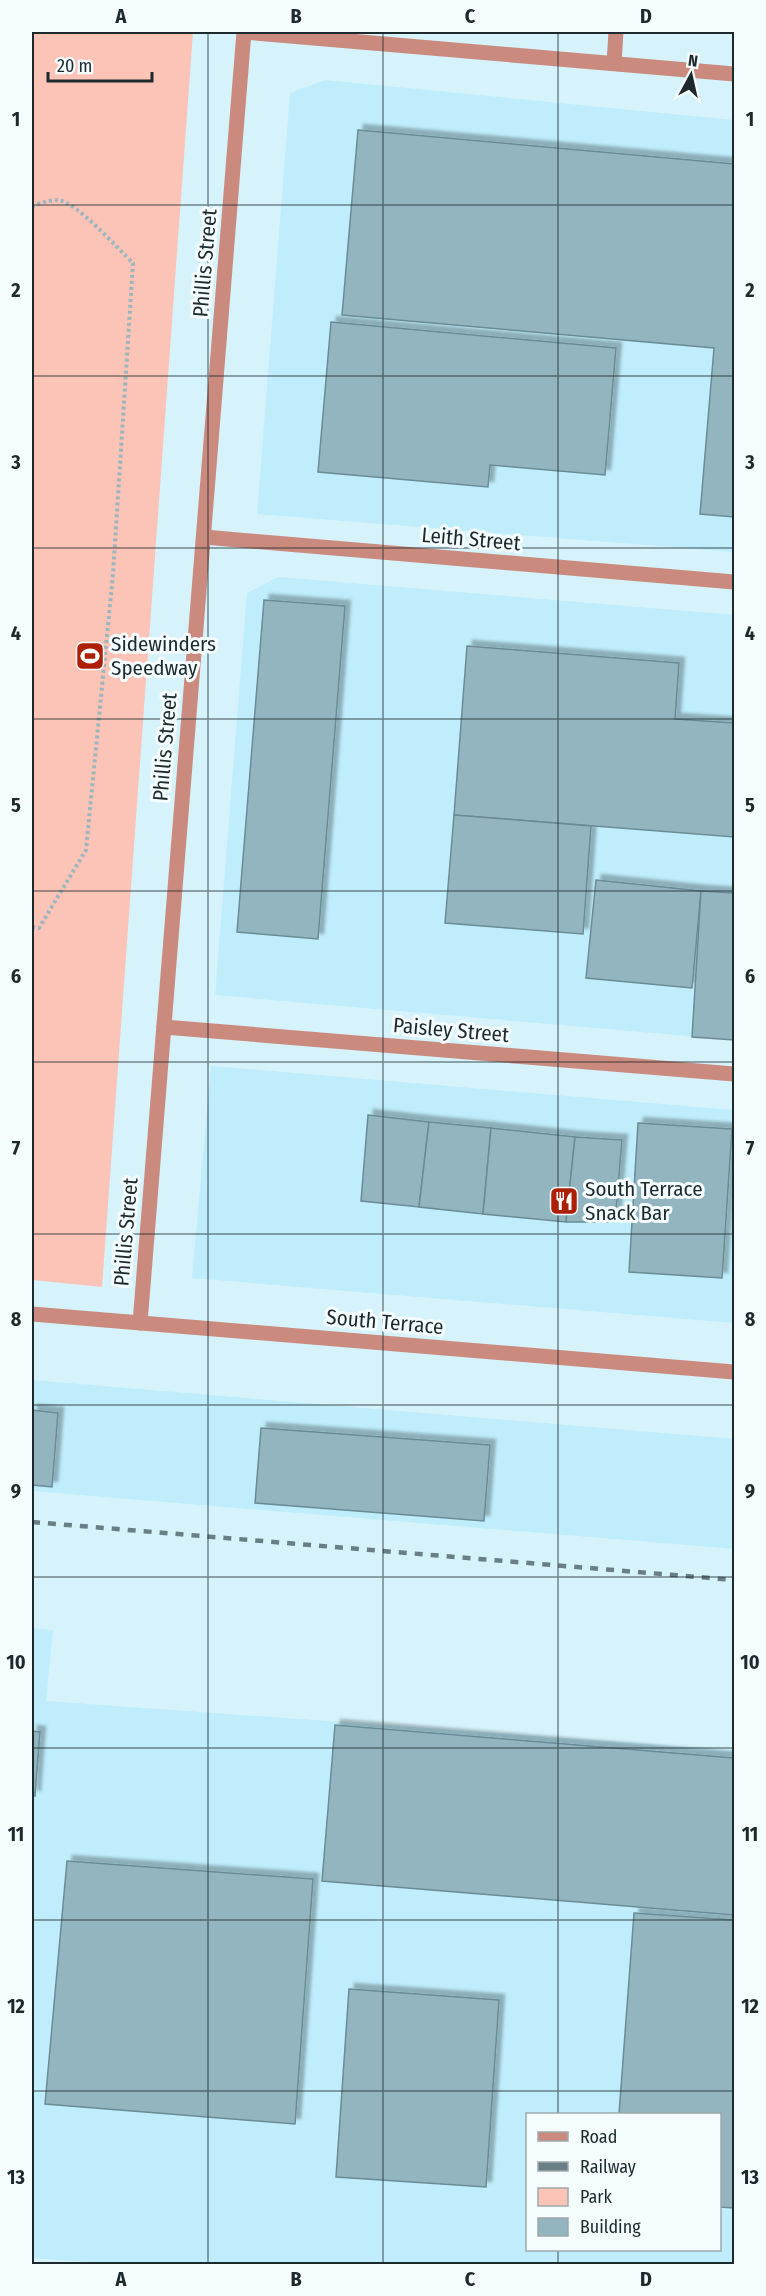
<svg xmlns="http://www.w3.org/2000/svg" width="766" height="2296" font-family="'Fira Sans Condensed',sans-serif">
	<defs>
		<filter id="shadow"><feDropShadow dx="5.5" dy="-5.5" stdDeviation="1.5" flood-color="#0004"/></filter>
	</defs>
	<rect width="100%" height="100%" fill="#d6f3fc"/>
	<g fill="#bfedfb" fill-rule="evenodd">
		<path d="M325,80l409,40v432l-477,-38 33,-421z"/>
		<path d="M278,577l456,38v425l-519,-45 32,-402z"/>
		<path d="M211,1066l523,44v213l-542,-45z"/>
		<path d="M32,1380l702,59v110l-702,-58z"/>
		<path d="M32,1628l21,2 -7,71 688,49v514h-616l-86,-6zM528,2114h192v136h-192z"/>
	</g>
	<path fill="#fcc3b7" d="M32,32h161l-91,1255 -70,-7z"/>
	<g fill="#92b5c0" stroke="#6b8c97" stroke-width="1.5" filter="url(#shadow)">
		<path d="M358,130l376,34v353l-34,-3 14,-166 -372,-33z"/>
		<path d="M331,322l285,26 -11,127 -115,-10 -2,22 -170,-15z"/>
		<path d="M264,600l81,6 -27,333 -81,-7z"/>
		<path d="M467,646l212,17 -4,56 59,4v114l-280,-22z"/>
		<path d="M454,815l137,11 -8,108 -138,-11z"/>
		<path d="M596,880l105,11 -9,97 -106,-10z"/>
		<path d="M701,891l33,2v147l-42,-3z"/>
		<path d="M368,1115l61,7 -10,85 -58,-6z"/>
		<path d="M429,1122l62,6 -8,86 -64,-7z"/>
		<path d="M638,1123l94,6 -10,149 -93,-6z"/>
		<path d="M491,1128l84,9 -9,85 -83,-8z"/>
		<path d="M575,1137l47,3 -7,82h-49z"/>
		<path d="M32,1410l26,3 -6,74 -20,-2z"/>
		<path d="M261,1428l229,17 -6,76 -229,-18z"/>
		<path d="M335,1725l399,33v157l-412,-34z"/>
		<path d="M32,1731l8,1 -5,64 -3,-1z"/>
		<path d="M67,1861l246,18 -18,245 -250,-20z"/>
		<path d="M634,1913l100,7v288l-14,-1v-93h-101z"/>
		<path d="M349,1989l150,11 -13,187 -150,-10z"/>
	</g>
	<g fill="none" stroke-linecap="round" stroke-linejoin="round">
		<path stroke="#9db6bd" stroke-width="4" stroke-dasharray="3 3" stroke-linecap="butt" d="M32,207c6,-4 18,-7 26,-7 19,2 60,49 75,63l-20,311 -27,276 -47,78 -7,-1"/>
		<g stroke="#ca8a7d" stroke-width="15">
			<path d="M244,32l490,42"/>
			<path d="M614,63l2,-31"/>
			<path d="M204,537l530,45"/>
			<path d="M164,1027l570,47"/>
			<path d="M32,1314l702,58"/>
			<path d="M140,1323l104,-1291"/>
		</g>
		<path stroke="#6a7f85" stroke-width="4.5" stroke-dasharray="8 8" stroke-linecap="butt" d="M32,1522l702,58"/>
	</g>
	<path fill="none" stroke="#1c2a2e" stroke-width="1.5" stroke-opacity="0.55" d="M208,32v2232M383,32v2232M558,32v2082M32,205h702M32,376h702M32,548h702M32,719h702M32,891h702M32,1062h702M32,1234h702M32,1405h702M32,1577h702M32,1748h702M32,1920h702M32,2091h702M558,2250v14"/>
	<defs>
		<g id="stadium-square" transform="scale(1.5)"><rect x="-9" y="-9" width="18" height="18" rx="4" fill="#ae2006" stroke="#f5fcfe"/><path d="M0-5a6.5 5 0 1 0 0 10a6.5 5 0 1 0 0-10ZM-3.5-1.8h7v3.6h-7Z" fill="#fff"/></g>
		<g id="restaurant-square" transform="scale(1.5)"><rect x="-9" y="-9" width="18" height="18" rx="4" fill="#ae2006" stroke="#f5fcfe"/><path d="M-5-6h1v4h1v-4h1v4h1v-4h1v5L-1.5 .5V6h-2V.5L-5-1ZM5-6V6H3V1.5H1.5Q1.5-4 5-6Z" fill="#fff"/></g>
	</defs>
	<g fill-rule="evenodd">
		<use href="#stadium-square" x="90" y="656"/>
		<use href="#restaurant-square" x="564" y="1201"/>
	</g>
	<g text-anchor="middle" stroke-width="6" stroke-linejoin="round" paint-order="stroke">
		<g font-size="21" fill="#1c2a2e" stroke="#f5fcfe">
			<text transform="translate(205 263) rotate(-85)" y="7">Phillis Street</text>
			<text transform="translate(471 539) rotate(5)" y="7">Leith Street</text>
			<text transform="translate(165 747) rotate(-85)" y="7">Phillis Street</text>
			<text transform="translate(451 1030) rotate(5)" y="7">Paisley Street</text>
			<text transform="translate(126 1232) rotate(-85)" y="7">Phillis Street</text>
			<text transform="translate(385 1322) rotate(5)" y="7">South Terrace</text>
		</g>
		<g font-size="21" fill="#1c2a2e" stroke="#f5fcfe" text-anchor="start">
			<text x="111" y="651">Sidewinders<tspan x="111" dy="24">Speedway</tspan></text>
			<text x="585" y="1196">South Terrace<tspan x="585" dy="24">Snack Bar</tspan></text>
		</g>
	</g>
	<rect width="766" height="2296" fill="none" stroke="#f5fcfe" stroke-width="66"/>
	<rect x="526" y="2113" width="195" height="138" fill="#f5fcfe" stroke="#9ea8ab" stroke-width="1.5"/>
	<rect x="538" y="2132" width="30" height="9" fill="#ca8a7d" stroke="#9ea8ab" stroke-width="1.5"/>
	<text x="580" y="2143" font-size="18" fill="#1c2a2e">Road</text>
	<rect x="538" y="2162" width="30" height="9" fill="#6a7f85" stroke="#9ea8ab" stroke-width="1.5"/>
	<text x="580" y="2173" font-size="18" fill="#1c2a2e">Railway</text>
	<rect x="538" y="2188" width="30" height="18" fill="#fcc3b7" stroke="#9ea8ab" stroke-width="1.5"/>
	<text x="580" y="2203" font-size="18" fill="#1c2a2e">Park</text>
	<rect x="538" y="2218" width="30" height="18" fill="#92b5c0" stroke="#9ea8ab" stroke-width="1.5"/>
	<text x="580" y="2233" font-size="18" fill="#1c2a2e">Building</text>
	<g transform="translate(691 75) rotate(8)" stroke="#f5fcfe" stroke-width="4.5" paint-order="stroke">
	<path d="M0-4.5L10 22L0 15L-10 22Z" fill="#1c2a2e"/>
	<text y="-9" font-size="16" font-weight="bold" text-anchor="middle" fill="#1c2a2e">N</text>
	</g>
	<path d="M48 72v9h104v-9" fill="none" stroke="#1c2a2e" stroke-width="3"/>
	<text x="57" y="72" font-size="18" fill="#1c2a2e" stroke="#f5fcfe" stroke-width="4.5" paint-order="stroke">20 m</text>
	<rect x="33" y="33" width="700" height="2230" fill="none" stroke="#1c2a2e" stroke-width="2"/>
	<g font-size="20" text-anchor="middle" font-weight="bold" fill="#1c2a2e">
		<text x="121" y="23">A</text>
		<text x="296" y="23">B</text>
		<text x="470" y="23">C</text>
		<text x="646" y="23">D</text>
		<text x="16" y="126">1</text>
		<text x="750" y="126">1</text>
		<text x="16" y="297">2</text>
		<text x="750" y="297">2</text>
		<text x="16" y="469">3</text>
		<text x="750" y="469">3</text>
		<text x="16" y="640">4</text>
		<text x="750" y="640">4</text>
		<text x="16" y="812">5</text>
		<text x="750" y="812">5</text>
		<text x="16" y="983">6</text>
		<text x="750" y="983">6</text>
		<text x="16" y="1155">7</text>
		<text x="750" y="1155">7</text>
		<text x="16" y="1326">8</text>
		<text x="750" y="1326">8</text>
		<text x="16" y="1498">9</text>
		<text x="750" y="1498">9</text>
		<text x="16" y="1669">10</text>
		<text x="750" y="1669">10</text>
		<text x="16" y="1841">11</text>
		<text x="750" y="1841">11</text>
		<text x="16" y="2013">12</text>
		<text x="750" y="2013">12</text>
		<text x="16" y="2184">13</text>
		<text x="750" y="2184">13</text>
		<text x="121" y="2286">A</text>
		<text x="296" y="2286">B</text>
		<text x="470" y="2286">C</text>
		<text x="646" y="2286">D</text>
	</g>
</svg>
